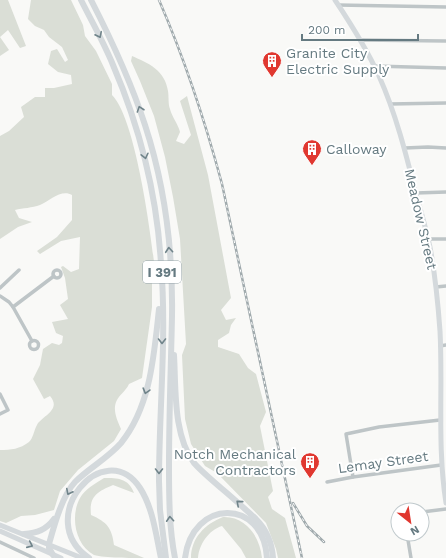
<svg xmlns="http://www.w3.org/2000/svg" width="446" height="558" font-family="'Work Sans',sans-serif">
	<rect width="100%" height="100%" fill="#f9f9f7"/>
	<g fill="#daded6">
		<path d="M0,0h8l18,46 -6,2 -12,-18 -8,7z"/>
		<path d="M31,0h40l12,25 2,11 11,15 16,33v11c23,23 38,132 42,167l-2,5v40l-10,71 -13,6c-3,7 -9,10 -12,16 -5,9 0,20 4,29l-7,12 -36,29 -18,21 -6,19 -19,5 -14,1 -15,7 -6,-2v-71c11,0 20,-1 29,-8 4,-3 5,-12 8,-17 5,-9 25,-15 13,-29l-6,3 -11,-20 7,-14 3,-16 9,-6 7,2 3,-2 1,-7 -7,-3 -4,-11 16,-3 -8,-14 8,-6 -3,-21 -4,-11 2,-1 8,6 8,-3 1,-32 -19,4 -21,13 -3,-3 20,-14 15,-17v-25c-11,-6 -22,6 -32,10 -8,3 -17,3 -25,5l4,8 13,4 -14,5 -18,12v-103l9,-5 15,-14 -3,-10 14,-10h10v-9h9l18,-4 -1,-9 -13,-3 -10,-8 3,-13 6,-2 8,13 3,-2 -6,-13 -13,-10 -5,-7 -9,-4 -7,-7z"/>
		<path d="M0,37l9,13 -9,6z"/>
		<path d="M132,56c16,7 33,14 36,35 1,6 0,13 2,18 2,8 8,15 10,23l-4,9 8,3 7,-9 -11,-34 7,-5 21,79 23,123 -10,12 5,10 10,-2 -5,7 -2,8 -11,7v7l21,7 9,14 8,6 10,38 -6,14 13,65 -5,6 4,12 13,9 11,40h-18l-2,-9 -10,-26 -49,-50 -12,-7 -14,-22 -6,-25 -3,-64 4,-11 -6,-105 -7,-42 -8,-40 -11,-41 -14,-35 -9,-20z"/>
		<path d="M104,478c14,0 24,0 30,15l-21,-8c-16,7 -24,11 -22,30 16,7 21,13 23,30l30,13c-13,0 -39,0 -50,-3 -19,-10 -24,-39 -14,-57 5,-9 16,-15 24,-20z"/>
		<path d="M223,517c23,-1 37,20 39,41h-16l-5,-9 -19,-23c-13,4 -23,18 -24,32h-7c0,-20 14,-34 32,-41z"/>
	</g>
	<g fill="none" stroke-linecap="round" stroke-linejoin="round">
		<g stroke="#bec5c7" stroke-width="3.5">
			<path d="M338,5l108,2"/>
			<path d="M360,40l86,1"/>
			<path d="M374,66l72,2"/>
			<path d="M390,104l56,-1"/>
			<path d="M405,148l23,-1 18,1"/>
			<path d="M416,193l30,-1"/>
			<path d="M428,239h18"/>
			<circle cx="57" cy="274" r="4"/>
			<path d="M436,287l10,-1"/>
			<path d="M0,288l19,-18"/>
			<path d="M0,296l9,6 4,5 19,34"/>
			<path d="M13,307l41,-31"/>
			<circle cx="34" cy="345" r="4.5"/>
			<path d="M440,346l6,-1"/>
			<path d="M0,394l8,16 -8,4"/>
			<path d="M353,477l-7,-43 33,-7 61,-7"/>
			<path d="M327,482l26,-5 88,-12"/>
			<path d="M422,512l24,-3"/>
			<path d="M407,534l4,24"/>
			<path d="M0,542l34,16"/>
		</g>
		<g stroke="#d4d9dc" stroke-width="5">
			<path d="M335,0c16,24 32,49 44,76 17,38 27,78 37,118 5,17 10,35 14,53 5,27 8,56 10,84 3,57 -3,115 6,172"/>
			<path d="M0,525l82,33"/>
			<path d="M0,531l61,27"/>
		</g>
		<g stroke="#d4d9dc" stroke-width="6">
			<path d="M81,0c11,22 23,43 32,65 27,63 44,130 48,199 6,72 -2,145 -2,217l1,29 6,48"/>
			<path d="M91,0c21,41 40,82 54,125 20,61 28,127 27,191 -1,50 -3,99 -3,149 0,30 0,63 6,93"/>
			<path d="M174,355c2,34 -1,80 20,108 8,9 18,17 27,25 12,10 23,20 35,31 11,11 16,23 17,39"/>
			<path d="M24,534c13,-1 22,-4 30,-15"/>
			<path d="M53,555l-4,-7v-4c5,-18 13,-48 26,-62 14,-14 33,-24 46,-39 30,-37 33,-89 38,-134"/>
			<path d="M89,558c-57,-39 15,-124 51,-70 13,20 16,47 21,70"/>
			<path d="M185,558c7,-59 78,-61 82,0"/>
		</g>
		<g stroke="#a0aaad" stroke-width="2.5">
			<g id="rail">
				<path d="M159,0c26,60 46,121 63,184l80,374"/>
				<path d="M293,503l14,23 17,16"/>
			</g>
		</g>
		<use href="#rail" stroke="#fff" stroke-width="1" stroke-dasharray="3" stroke-linecap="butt"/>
	</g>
	<defs><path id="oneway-chevron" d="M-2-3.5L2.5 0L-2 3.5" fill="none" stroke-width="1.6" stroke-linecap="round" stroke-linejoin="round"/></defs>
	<g stroke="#70848a">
		<use href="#oneway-chevron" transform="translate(99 35) rotate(64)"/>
		<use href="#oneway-chevron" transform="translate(140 109) rotate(-109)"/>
		<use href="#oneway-chevron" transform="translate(145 156) rotate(77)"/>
		<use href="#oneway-chevron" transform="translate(169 250) rotate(-95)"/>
		<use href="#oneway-chevron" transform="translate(162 341) rotate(90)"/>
		<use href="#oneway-chevron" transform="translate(146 391) rotate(106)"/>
		<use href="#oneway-chevron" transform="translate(159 471) rotate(90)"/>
		<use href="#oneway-chevron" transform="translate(69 492) rotate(117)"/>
		<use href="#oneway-chevron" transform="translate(239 503) rotate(-139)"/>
		<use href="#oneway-chevron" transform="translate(170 519) rotate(-94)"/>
		<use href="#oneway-chevron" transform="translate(30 545) rotate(24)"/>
	</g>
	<defs>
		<g id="building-pin" transform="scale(1)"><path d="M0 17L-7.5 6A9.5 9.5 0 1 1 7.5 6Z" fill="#e03830" stroke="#fff"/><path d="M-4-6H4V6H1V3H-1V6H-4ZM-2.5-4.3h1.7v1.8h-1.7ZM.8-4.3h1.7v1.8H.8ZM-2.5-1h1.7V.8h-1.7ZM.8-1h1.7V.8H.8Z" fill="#fff"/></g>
	</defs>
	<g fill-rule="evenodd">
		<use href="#building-pin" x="272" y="61"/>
		<use href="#building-pin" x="312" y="149"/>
		<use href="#building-pin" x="310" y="462"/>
	</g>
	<g text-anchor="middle" stroke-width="4" stroke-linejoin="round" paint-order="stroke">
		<rect fill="#fff" stroke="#93a2a7" stroke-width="1" x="143" y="261" width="38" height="22" rx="3"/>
		<g font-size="13" font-weight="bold" fill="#657a81">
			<text x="162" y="277">I 391</text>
		</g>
		<g font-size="14" fill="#657a81" stroke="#fff" text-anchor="start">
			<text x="286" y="58">Granite City<tspan x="286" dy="16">Electric Supply</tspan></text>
			<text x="326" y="154">Calloway</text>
			<text x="296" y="459" text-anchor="end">Notch Mechanical<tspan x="296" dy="16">Contractors</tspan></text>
		</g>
		<g font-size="14" fill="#657a81" stroke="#fff">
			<text transform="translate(421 219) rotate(77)" y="5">Meadow Street</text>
			<text transform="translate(383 462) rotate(-8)" y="5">Lemay Street</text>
		</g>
	</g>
	<g transform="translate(410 522) rotate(150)"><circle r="19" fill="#ffffff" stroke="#c1cacd"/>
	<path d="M0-3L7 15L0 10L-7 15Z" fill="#e03830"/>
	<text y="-6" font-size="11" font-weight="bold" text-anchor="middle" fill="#657a81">N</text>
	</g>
	<path d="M302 34v6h116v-6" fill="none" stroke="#657a81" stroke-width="2"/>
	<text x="308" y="34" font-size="12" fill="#657a81" stroke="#ffffff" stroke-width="3" paint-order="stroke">200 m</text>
</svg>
